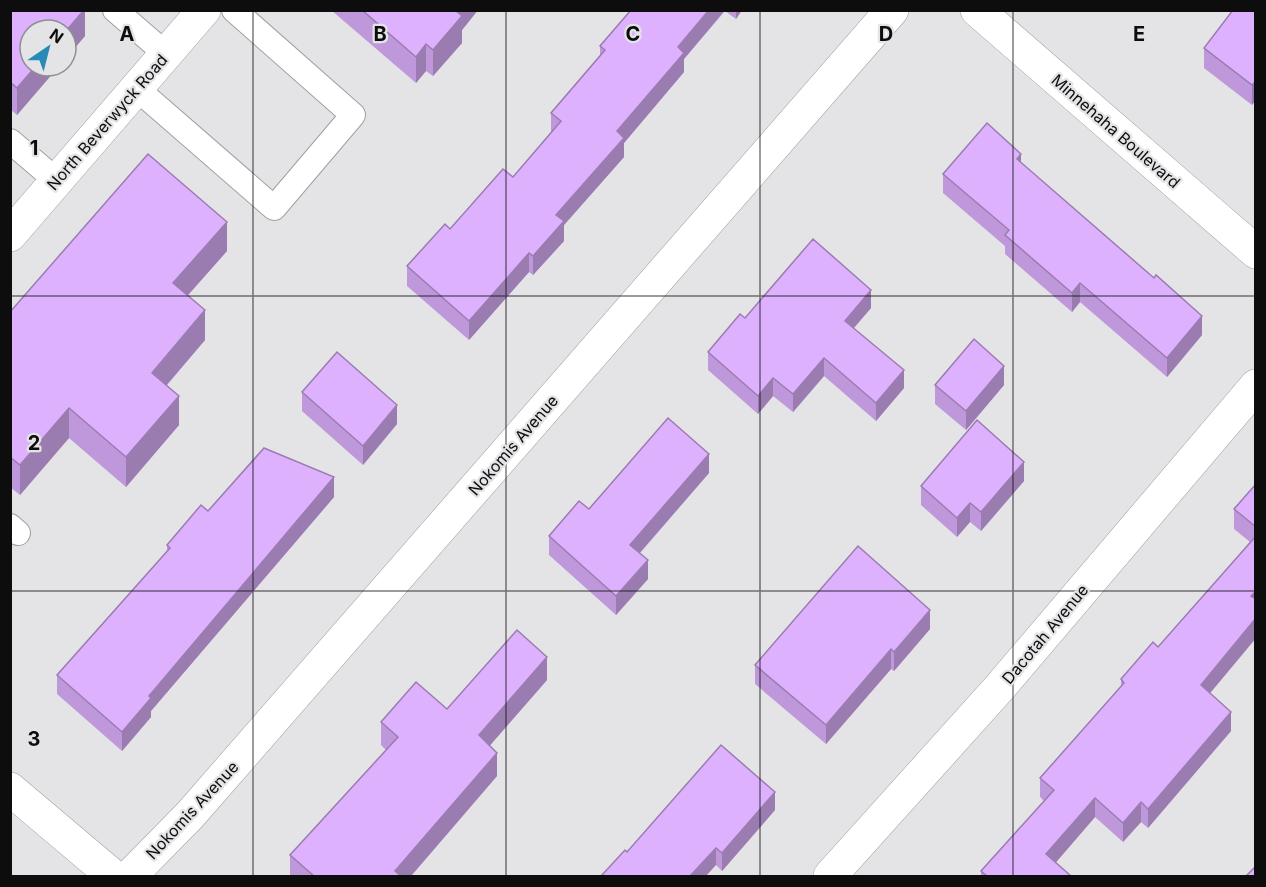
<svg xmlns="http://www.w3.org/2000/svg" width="1266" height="887" font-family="Inter,sans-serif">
	<rect width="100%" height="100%" fill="#e4e4e6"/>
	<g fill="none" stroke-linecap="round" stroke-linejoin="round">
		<g stroke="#a0a0a2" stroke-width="26">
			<g id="service">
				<path d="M115,10l51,44"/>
				<path d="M136,88l138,120 79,-93 -119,-105"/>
				<path d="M10,141l47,40"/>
				<path d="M10,526l8,7"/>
			</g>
		</g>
		<g stroke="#a0a0a2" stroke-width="34">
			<g id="minor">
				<path d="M977,10l279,242"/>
				<path d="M130,876l60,-61 702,-805"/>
				<path d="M830,876l170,-189 256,-301"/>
			</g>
		</g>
		<g stroke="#a0a0a2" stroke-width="34">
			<g id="tertiary">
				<path d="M10,235l194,-225"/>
				<path d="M10,789l103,87"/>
			</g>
		</g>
		<use href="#service" stroke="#fff" stroke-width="24"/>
		<use href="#minor" stroke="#fff" stroke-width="33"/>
		<use href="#tertiary" stroke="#fff" stroke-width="33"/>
	</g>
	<g fill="#be98da">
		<path d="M10,10h75v26l-68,79 -7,-6z"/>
		<path d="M331,10h147l-16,20v13l-29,33 -7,-5 -10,12z"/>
		<path d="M631,10h111l-6,9 -11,-8 -41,48v13l-60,71v14l-60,68v16l-31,34 -4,-3 -60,68 -62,-54v-20l43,-37 63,-52 38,-44v-20l49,-57v-10z"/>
		<path d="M1256,10l-4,95 -48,-37v-20z"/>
		<path d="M1021,163l181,172 -35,42 -87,-75 -8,10 -67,-58v-8l-62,-53v-19z"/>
		<path d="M227,251l-39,44 17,45 -38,45 12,40 -53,62 -57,-49 -49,57 -10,-8v-175z"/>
		<path d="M871,308l-17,20 50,60 -28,33 -52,-45 -31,36 -20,-16 -15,18 -50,-44v-18l37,-34z"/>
		<path d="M935,385h69l-38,45 -31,-26z"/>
		<path d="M302,392l95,32 -34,41 -61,-54z"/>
		<path d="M709,473l-69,80 8,26 -32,36 -67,-60v-19l40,-27z"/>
		<path d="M1024,481l-43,50 -11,-9 -13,15 -36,-32v-19z"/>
		<path d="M1256,484v154l-46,55 21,38 -83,97 -7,-6 -18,20 -28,-25 -40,46 16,13h-90v-5l63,-70 -4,-4v-19l81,-91v-8l37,-32 92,-105 -16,-13v-20z"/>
		<path d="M334,497l-183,214v6l-29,34 -65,-57v-19l110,-123v-7z"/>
		<path d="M930,629l-36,42 -3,-2 -65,75 -71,-60v-19z"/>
		<path d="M547,680l-57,65 7,31 -86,100h-121v-21l96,-105 -5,-5v-23l66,-13z"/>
		<path d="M775,810l-53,61 -6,-6 -89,-13z"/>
	</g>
	<g fill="#9b7cb1">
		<path d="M84,10h1v26l-19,22v-27z"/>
		<path d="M455,10h23l-16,20v13l-29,33v-26z"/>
		<path d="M709,10h16l-41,49v13l-60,71v14l-60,68v16l-31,34v-19l23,-41 122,-168z"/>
		<path d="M736,10h6l-6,9z"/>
		<path d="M426,44v27l-10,12v-26z"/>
		<path d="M36,66h23l-42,49v-27z"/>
		<path d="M1256,81v19l-4,5v-20z"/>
		<path d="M1021,154v19l-4,-14z"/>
		<path d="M227,222v29l-54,61v-29z"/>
		<path d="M529,253v19l-60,68v-19z"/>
		<path d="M1080,283v19l-8,10v-19z"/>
		<path d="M871,290v18l-26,30v-17z"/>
		<path d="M205,310v30l-53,62v-29z"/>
		<path d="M1202,316v19l-35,42v-19z"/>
		<path d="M824,358v18l-31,36v-18z"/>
		<path d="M1004,366v19l-38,45v-19z"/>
		<path d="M904,370v18l-28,33v-18z"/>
		<path d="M773,378v18l-15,18v-18z"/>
		<path d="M179,396v29l-53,62v-30z"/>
		<path d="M397,405v19l-34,41v-19z"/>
		<path d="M69,408v30l-49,57v-30z"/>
		<path d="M709,454v19l-79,91v-19z"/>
		<path d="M1024,462v19l-43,50v-19z"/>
		<path d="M334,477v20l-183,214v6l-29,34v-19l27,-36z"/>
		<path d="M970,503v19l-13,15v-19z"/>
		<path d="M648,560v19l-32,36v-19z"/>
		<path d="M1256,591v19l-5,-14z"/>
		<path d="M930,610v19l-36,42v-19z"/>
		<path d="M1256,618v20l-55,66v-19z"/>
		<path d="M891,649v20l-65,75v-19z"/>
		<path d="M547,657v23l-68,78v-23z"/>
		<path d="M1231,712v19l-83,97v-19z"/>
		<path d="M497,753v23l-86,100h-16v-5z"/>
		<path d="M775,792v18l-53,61v-18z"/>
		<path d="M1095,798v19l-49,57v-20z"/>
		<path d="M1141,802v20l-18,20v-19z"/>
		<path d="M716,848v17l-10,11h-16z"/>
	</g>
	<g fill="#ddb1fd" stroke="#9b7cb1" stroke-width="1.5">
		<path d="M10,10h74l-18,21v-1h-36v36h6l-19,22 -7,-6z"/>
		<path d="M362,10h93l7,6 -29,34 -7,-6 -10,13z"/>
		<path d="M631,10h78l-31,37 6,6 -67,78 7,7 -68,77 8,6 -31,35 -4,-3 -60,68 -62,-55 38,-42 5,5 53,-60 10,8 48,-56 -10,-8 54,-63 -5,-4z"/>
		<path d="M1233,10h23v71l-4,4 -48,-37z"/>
		<path d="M987,123l34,31 -4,5 137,119 2,-3 46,41 -35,42 -87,-75 -8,10 -67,-58 4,-5 -66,-56z"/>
		<path d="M148,154l79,68 -54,61 32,27 -53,63 27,23 -53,61 -57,-49 -49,57 -10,-8v-145z"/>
		<path d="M813,239l58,51 -26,31 59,49 -28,33 -52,-45 -31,36 -20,-16 -15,18 -50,-44 32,-38 5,4z"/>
		<path d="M974,339l30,27 -38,45 -31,-26z"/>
		<path d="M337,352l60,53 -34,41 -61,-54z"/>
		<path d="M668,418l41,36 -79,91 18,15 -32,36 -67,-60 30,-35 10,8z"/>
		<path d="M977,420l47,42 -43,50 -11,-9 -13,15 -36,-32z"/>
		<path d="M264,448l70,29 -185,219 2,2 -29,34 -65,-57 113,-127 -3,-3 34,-40 7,6z"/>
		<path d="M1256,484v43l-22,-18z"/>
		<path d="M1256,536v55l-5,5 5,3v19l-55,67 30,27 -83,97 -7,-7 -18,21 -28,-25 -49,56 25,22h-84l-6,-5 73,-81 -14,-12 84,-95 -3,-4 32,-37 5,5z"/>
		<path d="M858,546l72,64 -36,42 -3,-3 -65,76 -71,-60z"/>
		<path d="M517,630l30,27 -68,78 18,18 -102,118 6,5h-87l-24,-21 108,-118 -17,-15 35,-40 31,27z"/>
		<path d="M721,745l54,47 -53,61 -6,-5 -26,28h-89l24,-26 2,2z"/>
		<path d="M1256,866v10h-10z"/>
	</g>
	<path fill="none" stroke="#0d0d0e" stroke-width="1.5" stroke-opacity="0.55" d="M253,10v866M506,10v866M760,10v866M1013,10v866M10,296h1246M10,591h1246"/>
	<g text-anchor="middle" stroke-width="4.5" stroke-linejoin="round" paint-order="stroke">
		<g font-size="16" fill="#0d0d0e" stroke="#e4e4e6">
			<text transform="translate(107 122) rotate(-49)" y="6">North Beverwyck Road</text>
			<text transform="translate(1116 131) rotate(41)" y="6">Minnehaha Boulevard</text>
			<text transform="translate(513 445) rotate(-49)" y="6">Nokomis Avenue</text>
			<text transform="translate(1045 634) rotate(-50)" y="6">Dacotah Avenue</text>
			<text transform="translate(192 810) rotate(-47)" y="6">Nokomis Avenue</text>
		</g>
	</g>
	<g font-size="20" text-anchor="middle" font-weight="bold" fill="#0d0d0e" stroke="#e4e4e6" stroke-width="4.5" stroke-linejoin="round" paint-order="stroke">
		<text x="127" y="41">A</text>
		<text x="380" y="41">B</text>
		<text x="633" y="41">C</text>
		<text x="886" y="41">D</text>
		<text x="1139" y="41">E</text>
		<text x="34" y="155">1</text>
		<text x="34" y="450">2</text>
		<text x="34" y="746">3</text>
	</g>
	<rect width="1266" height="887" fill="none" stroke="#0d0d0e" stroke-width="24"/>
	<g transform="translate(48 48) rotate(35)"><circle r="28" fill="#e4e4e6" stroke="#8e8e90" stroke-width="1.5"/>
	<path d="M0-4.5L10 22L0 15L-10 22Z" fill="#288bb5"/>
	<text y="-9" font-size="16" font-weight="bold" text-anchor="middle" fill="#0d0d0e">N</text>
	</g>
</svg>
